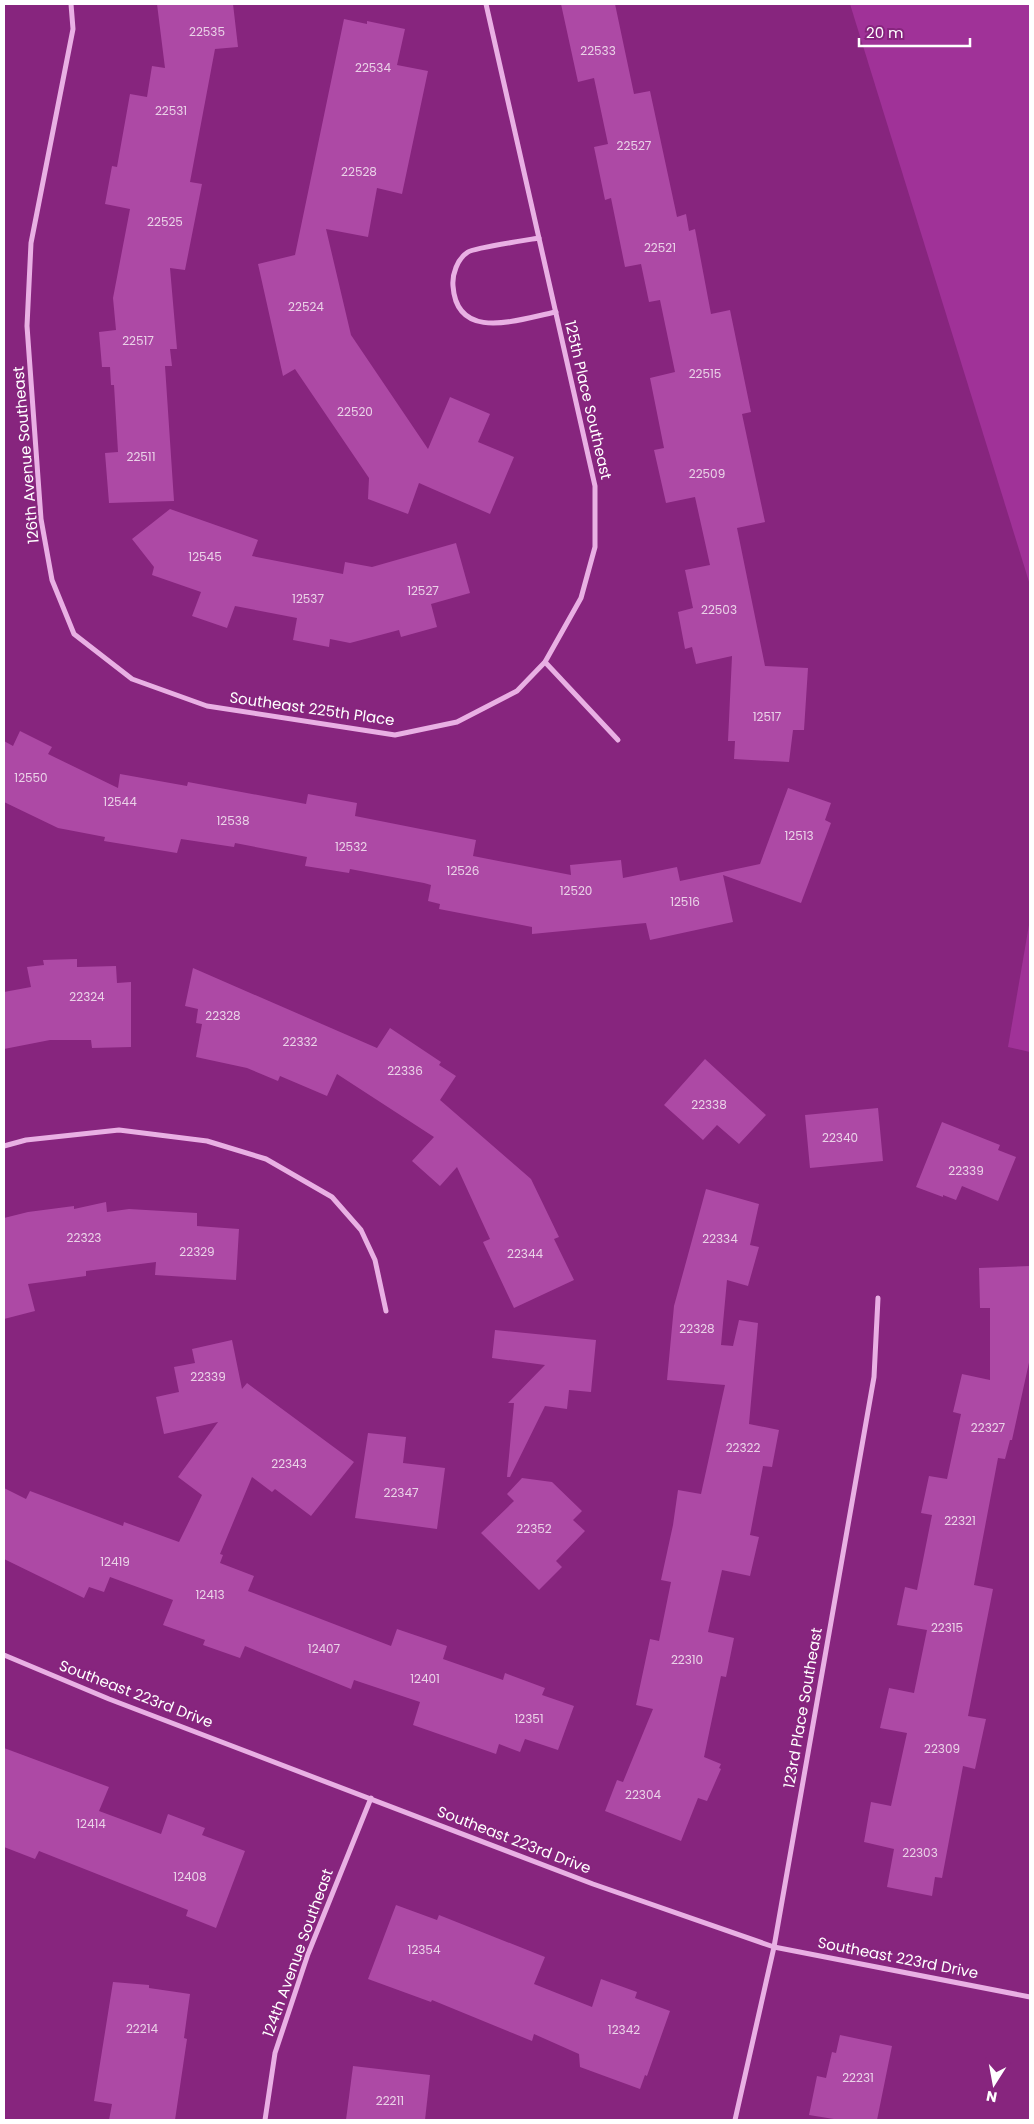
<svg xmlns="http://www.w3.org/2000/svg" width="1034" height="2124" font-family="Poppins,sans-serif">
	<rect width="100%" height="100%" fill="#87257e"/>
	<g fill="#a03298">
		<path d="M850,4h180v581z"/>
		<path d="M1030,919v133l-22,-5z"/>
	</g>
	<g fill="#ad49a5">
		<path d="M157,4h76l5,43 -23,2 -25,133 12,2 -17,86 -15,-2 7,81h-7l2,17h-7l9,135 -65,2 -4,-50 13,-1 -4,-67h-3l-1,-18h-8l-3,-35 17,-2 -3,-32 17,-89 -25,-5 7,-38 5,1 13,-73 17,3 5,-31 13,2z"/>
		<path d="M561,4h54l19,90 16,-3 27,126 9,-3 3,17 6,-2 16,85 19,-4 21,102 -9,2 23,108 -28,6 28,138 43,2 -4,62h-11l-4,32 -55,-3 1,-18h-7l4,-85 -36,8 -4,-17 -7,2 -7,-37 15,-4 -8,-38 25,-5 -15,-68 -29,6 -12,-53 10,-2 -14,-70 25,-6 -15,-72 -11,2 -8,-38 -16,3 -14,-69 -6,2 -11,-53 14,-3 -14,-66 -16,4z"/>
		<path d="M344,19l23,5v-3l38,8 -8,36 31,6 -26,123 -25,-6 -9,49 -42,-8 25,106 77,114 22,-52 40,17 -12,28 36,15 -24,57 -71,-31 -11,31 -40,-15 1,-21 -74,-109 -12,7 -25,-112 37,-9z"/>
		<path d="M170,509l88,31 -6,16 91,18 2,-12 27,5 84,-24 14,50 -39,11 6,23 -36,10 -2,-7 -49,13 -20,-4 -1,8 -36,-7 4,-22 -62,-12 -8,22 -35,-12 9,-24 -49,-17 2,-8 -22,-28z"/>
		<path d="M20,731l32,16 -4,7 70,34 2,-14 67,12 1,-4 118,22 2,-10 49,9 -2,13 121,24 -3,16 98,19 -1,-10 51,-5 2,18 54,-11 3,14 80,-17 28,-76 43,15 -6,17 6,3 -30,80 -78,-28 10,47 -83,18 -4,-17 -114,11v-7l-93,-18 1,-5 -12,-3 3,-16 -7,-2 -74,-14 -1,4 -44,-7 2,-9 -72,-14 -1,4 -53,-8 -4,14 -73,-12 1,-4 -47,-9 -54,-26v-61l9,5z"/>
		<path d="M77,959v8l39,-1 1,17 14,-1v65l-39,1 -1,-8h-41l-46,9v-57l27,-5 -4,-20 17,-2 -1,-5z"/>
		<path d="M193,968l184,80 13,-20 51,34 -2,3 17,11 -16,24 91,79 28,58 -5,2 20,41 -60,28 -31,-66 7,-3 -33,-72 -17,19 -28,-25 22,-24 -97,-63 -10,22 -47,-20 -2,5 -31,-13 -51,-11 6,-33 -6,-1 2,-14 -13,-3z"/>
		<path d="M705,1059l61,56 -27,29 -22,-19 -14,15 -39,-35z"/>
		<path d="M878,1108l5,53 -73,7 -5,-53z"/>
		<path d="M942,1122l58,23 -2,5 18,7 -18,44 -36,-15 -6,14 -13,-5v2l-27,-10z"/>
		<path d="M706,1189l53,15 -9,41 9,2 -11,39 -21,-6 -6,65 12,1 6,-26 19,3 -9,101 30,6 -7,37 -9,-1 -13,69 9,2 -9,39 -28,-6 -14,62 26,6 -8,39 -5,-1 -17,81 17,7 -2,4 2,1 -14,32 -9,-3 -17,43 -76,-30 12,-31 6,2 30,-73 -17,-4 14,-66 9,2 12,-59 -10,-2 12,-55 5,-35 23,4 24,-109 -58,-5 7,-74z"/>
		<path d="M106,1202l1,10 22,-3 68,4v13l42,3 -3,51 -81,-5 1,-13 -70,9v5l-58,8 7,27 -31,8v-101l24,-6 46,-6v3z"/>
		<path d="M1030,1266v92l-18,82h-2l-5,19 -7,-1 -24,127 19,4 -25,127 18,3 -11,50 -12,-3 -21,112 -7,-1 -3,19 -45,-9 7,-38 -30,-7 7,-40 20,4 16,-73 -27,-5 9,-40 25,5 13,-63 -30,-5 8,-38 12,3 15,-75 -11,-2 8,-37 18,3 14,-65 -8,-2 9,-38 28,6v-72h-10l-1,-40z"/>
		<path d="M495,1330l101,10 -5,52 -22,-2 -2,19 -22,-3 -35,71h-3l7,-74h-6l37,-38 -53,-7z"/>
		<path d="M232,1340l10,49 5,-6 107,79 -43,54 -36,-27 -3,3 -20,-15 -32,77 3,1 -3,8 34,13 -6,15 143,55 6,-17 50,17 -4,13 60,21 2,-7 40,15 -3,7 32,11 -16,44 -33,-11 -5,13 -21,-8 -3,10 -83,-29 7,-23 -66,-22 -3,9 -106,-43 -5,12 -37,-13 2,-5 -42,-15 10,-25 -63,-23 -6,15 -15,-5 -5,11 -80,-39v-71l22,11 4,-8 93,35 1,-4 55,20 23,-47 -24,-18 40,-55 -54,12 -8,-37 23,-5 -5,-25 21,-4 -3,-14z"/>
		<path d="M368,1433l38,4 -3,26 42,5 -8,61 -82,-11z"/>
		<path d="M522,1478l30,4 30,29 -9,9 12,11 -29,30 6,6 -23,23 -58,-57 33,-32 -7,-7z"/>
		<path d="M4,1748l105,39 -10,24 62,23 7,-20 37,14 -3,7 43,16 -29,77 -30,-12 2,-6 -149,-59 -4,8 -31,-12z"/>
		<path d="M396,1905l41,15 2,-5 106,42 -11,27 58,23 9,-28 36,13 -2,6 35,13 -23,65 -2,-1 -5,14 -60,-22 -1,-13 -45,-20 -2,7 -100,-41 -1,2 -63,-23z"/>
		<path d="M113,1982l36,3v3l41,6 -6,44 3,1 -12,81h-66l3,-16 -18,-3z"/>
		<path d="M840,2035l52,11 -15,74h-37l-31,-5 8,-39 9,2 6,-26 4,1z"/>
		<path d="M353,2066l77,9 -5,45h-79z"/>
	</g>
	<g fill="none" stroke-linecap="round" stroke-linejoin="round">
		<g stroke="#e9b0e4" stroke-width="5">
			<path d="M71,4l2,25 -42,214 -4,83 14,193 11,61 22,54 58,45 75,27 188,29 62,-13 60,-31 28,-29 36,-64 14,-51v-61l-109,-482"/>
			<path d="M539,238c-12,2 -65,10 -71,14 -11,7 -16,23 -15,34 4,57 66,33 103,26"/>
			<path d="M545,662l73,78"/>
			<path d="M4,1146l22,-6 93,-10 88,11 59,18 66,38 29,33 14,30 11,51"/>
			<path d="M4,1655l105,44 484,185 181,63 256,50"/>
			<path d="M265,2120l10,-67 33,-99 63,-156"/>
			<path d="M735,2120l39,-173 100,-570 4,-79"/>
		</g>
	</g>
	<g text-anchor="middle" stroke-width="4" stroke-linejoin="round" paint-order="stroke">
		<g font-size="12" fill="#ead2e8">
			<text x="207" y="36">22535</text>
			<text x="598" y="55">22533</text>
			<text x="373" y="72">22534</text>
			<text x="171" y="115">22531</text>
			<text x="634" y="150">22527</text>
			<text x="359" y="176">22528</text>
			<text x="165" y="226">22525</text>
			<text x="660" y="252">22521</text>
			<text x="306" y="311">22524</text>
			<text x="138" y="345">22517</text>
			<text x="705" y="378">22515</text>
			<text x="355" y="416">22520</text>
			<text x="141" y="461">22511</text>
			<text x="707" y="478">22509</text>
			<text x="205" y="561">12545</text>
			<text x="423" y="595">12527</text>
			<text x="308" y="603">12537</text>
			<text x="719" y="614">22503</text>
			<text x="767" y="721">12517</text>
			<text x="31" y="782">12550</text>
			<text x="120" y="806">12544</text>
			<text x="233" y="825">12538</text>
			<text x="799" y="840">12513</text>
			<text x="351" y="851">12532</text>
			<text x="463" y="875">12526</text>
			<text x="576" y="895">12520</text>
			<text x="685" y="906">12516</text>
			<text x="87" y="1001">22324</text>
			<text x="223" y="1020">22328</text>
			<text x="300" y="1046">22332</text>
			<text x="405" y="1075">22336</text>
			<text x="709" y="1109">22338</text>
			<text x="840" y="1142">22340</text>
			<text x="966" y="1175">22339</text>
			<text x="84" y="1242">22323</text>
			<text x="720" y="1243">22334</text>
			<text x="197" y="1256">22329</text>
			<text x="525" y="1258">22344</text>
			<text x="697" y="1333">22328</text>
			<text x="208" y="1381">22339</text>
			<text x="988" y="1432">22327</text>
			<text x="743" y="1452">22322</text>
			<text x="289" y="1468">22343</text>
			<text x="401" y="1497">22347</text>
			<text x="960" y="1525">22321</text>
			<text x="534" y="1533">22352</text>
			<text x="115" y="1566">12419</text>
			<text x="210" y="1599">12413</text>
			<text x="947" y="1632">22315</text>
			<text x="324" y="1653">12407</text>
			<text x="687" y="1664">22310</text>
			<text x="425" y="1683">12401</text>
			<text x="529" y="1723">12351</text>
			<text x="942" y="1753">22309</text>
			<text x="643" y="1799">22304</text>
			<text x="91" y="1828">12414</text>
			<text x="920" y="1857">22303</text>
			<text x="190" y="1881">12408</text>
			<text x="424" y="1954">12354</text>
			<text x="142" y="2033">22214</text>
			<text x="624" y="2034">12342</text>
			<text x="858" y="2082">22231</text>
			<text x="390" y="2105">22211</text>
		</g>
		<g font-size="15" fill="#fff" stroke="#87257e">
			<text transform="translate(588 400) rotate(77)" y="5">125th Place Southeast</text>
			<text transform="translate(26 455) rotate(-95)" y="5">126th Avenue Southeast</text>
			<text transform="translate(312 709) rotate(8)" y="5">Southeast 225th Place</text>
			<text transform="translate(136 1694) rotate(21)" y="5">Southeast 223rd Drive</text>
			<text transform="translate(803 1708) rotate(-80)" y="5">123rd Place Southeast</text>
			<text transform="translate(514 1840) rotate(21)" y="5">Southeast 223rd Drive</text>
			<text transform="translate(298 1953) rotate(-70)" y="5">124th Avenue Southeast</text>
			<text transform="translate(898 1958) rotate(11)" y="5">Southeast 223rd Drive</text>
		</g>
	</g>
	<rect width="1034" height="2124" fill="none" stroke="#ffffff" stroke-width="10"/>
	<g transform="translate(994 2084) rotate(191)" stroke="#87257e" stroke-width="4" paint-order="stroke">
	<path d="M0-4L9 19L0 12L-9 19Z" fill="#ffffff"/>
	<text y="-8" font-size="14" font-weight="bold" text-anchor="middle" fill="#ffffff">N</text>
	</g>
	<path d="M859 38v8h111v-8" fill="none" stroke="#ffffff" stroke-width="2.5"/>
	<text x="866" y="38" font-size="15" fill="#ffffff" stroke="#87257e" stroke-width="4" paint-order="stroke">20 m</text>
</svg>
